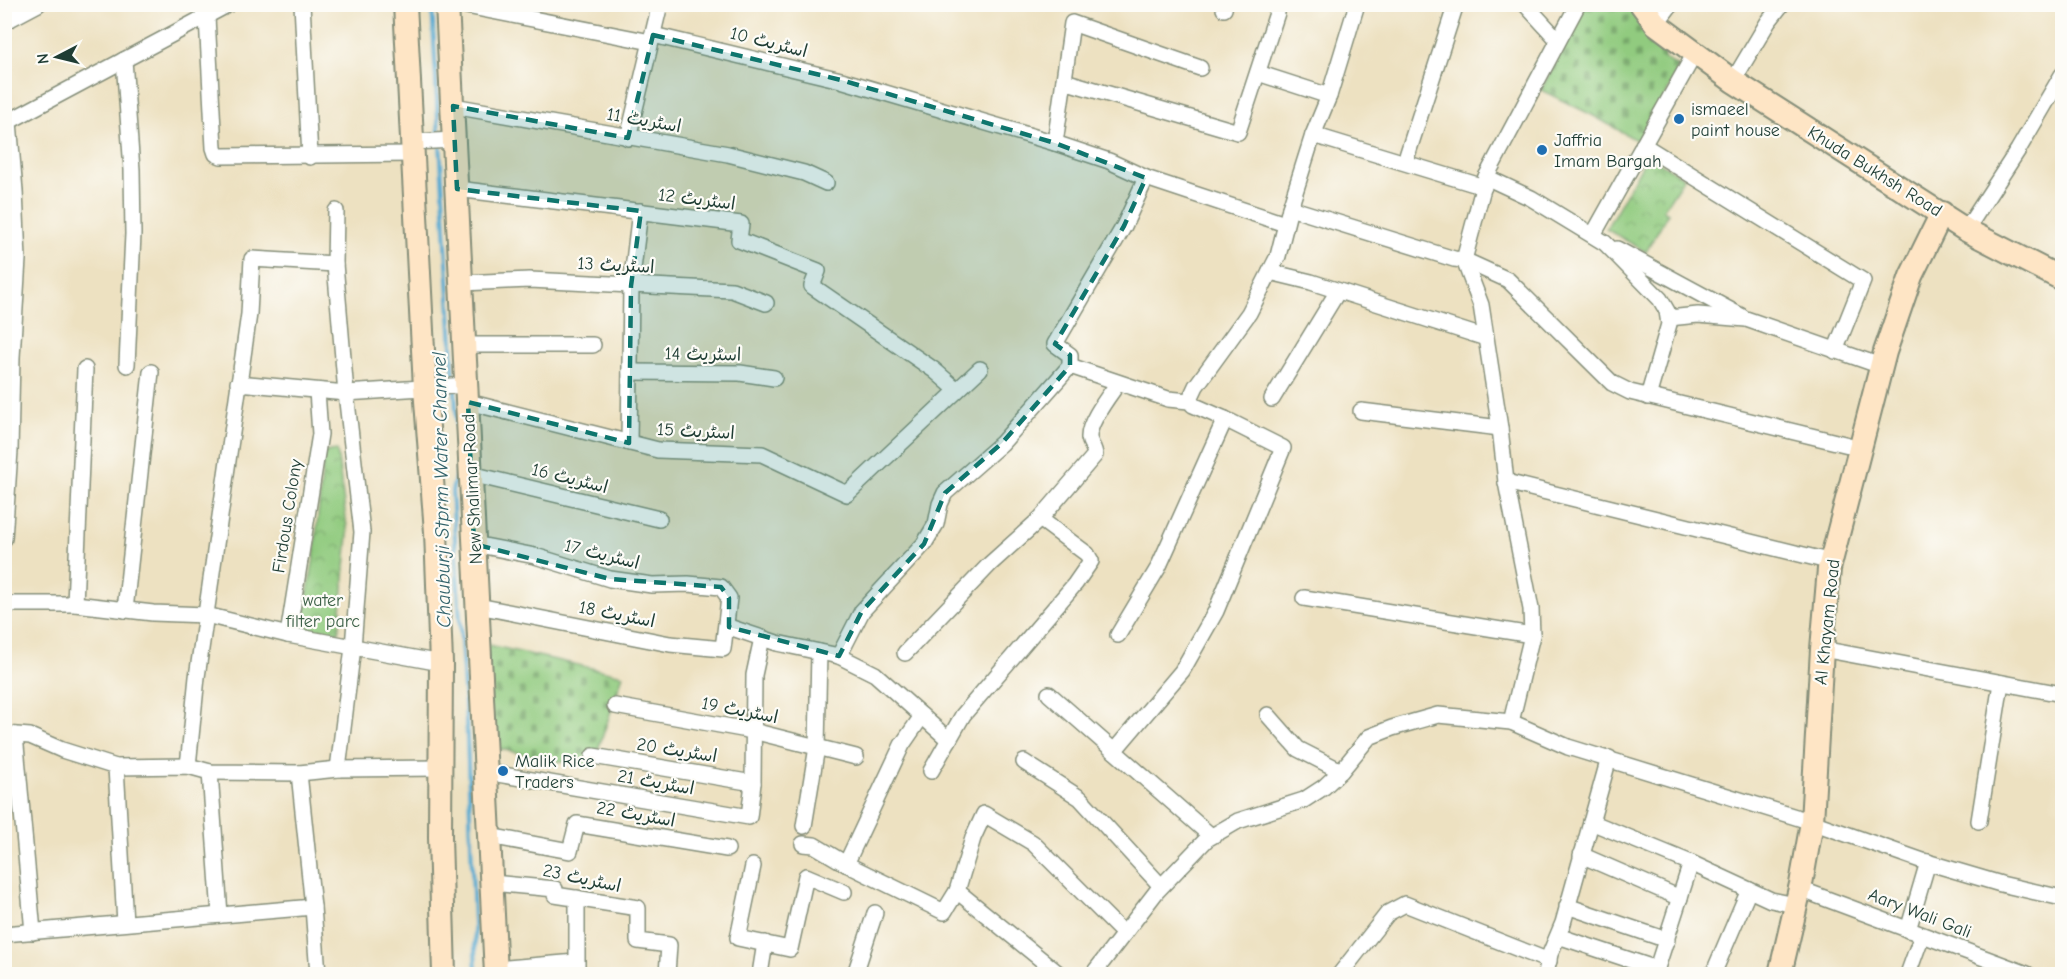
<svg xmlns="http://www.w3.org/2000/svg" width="2067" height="979" font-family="'Comic Neue','Playpen Sans Arabic',sans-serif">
	<defs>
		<pattern id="cemetery-stones" width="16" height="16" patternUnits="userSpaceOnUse" patternTransform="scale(1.5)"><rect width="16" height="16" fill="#91cb7f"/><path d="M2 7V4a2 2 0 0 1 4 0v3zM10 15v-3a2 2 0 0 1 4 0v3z" fill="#76a669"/></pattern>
		<pattern id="park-crowns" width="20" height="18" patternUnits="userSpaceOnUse" patternTransform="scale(1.5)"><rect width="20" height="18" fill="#91cb7f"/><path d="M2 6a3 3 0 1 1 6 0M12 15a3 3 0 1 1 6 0" fill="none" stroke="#76a669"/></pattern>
	</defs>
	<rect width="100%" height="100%" fill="#fdfcf7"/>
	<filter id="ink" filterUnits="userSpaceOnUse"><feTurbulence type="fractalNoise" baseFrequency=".0167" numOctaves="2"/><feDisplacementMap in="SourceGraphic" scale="12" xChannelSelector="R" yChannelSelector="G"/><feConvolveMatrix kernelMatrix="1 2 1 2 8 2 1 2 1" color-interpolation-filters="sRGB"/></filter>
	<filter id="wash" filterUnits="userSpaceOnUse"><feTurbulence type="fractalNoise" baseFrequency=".008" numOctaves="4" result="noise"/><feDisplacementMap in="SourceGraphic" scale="24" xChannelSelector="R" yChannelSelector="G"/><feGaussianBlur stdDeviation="1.35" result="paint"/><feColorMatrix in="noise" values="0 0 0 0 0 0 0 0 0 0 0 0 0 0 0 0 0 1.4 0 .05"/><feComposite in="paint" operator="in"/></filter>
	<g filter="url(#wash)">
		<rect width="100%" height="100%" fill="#ede1c1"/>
		<g fill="url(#cemetery-stones)" stroke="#58845a" stroke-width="1.5">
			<path d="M1585,5h56l15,19 -6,12 19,11 -6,11 16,9 -36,77 -51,-29 -51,-25z"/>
			<path d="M480,643l143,32 -31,93 -107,-22z"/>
		</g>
		<g fill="url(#park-crowns)" stroke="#58845a" stroke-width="1.5">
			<path d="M1648,155l36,23 -21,32 5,3 -22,39 -40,-23z"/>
			<path d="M337,450l11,85 -9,97 -40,7 15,-81 10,-106z"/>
		</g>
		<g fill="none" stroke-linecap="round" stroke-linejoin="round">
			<g stroke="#55aad1" stroke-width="4">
				<path d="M432,4l7,132"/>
				<path d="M440,143l14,238"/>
				<path d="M455,389l2,43"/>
				<path d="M459,463l-7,28 15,245 9,238"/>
			</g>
		</g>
	</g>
	<g filter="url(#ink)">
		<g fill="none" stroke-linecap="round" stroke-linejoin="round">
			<g stroke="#868f7a" stroke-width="18">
				<g id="street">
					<path d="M302,4l8,153"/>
					<path d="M456,4l195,38"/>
					<path d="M1525,4l33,36"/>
					<path d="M1224,9l1,-5"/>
					<path d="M207,17l7,131 2,6 5,2 192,-2"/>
					<path d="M4,22l34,-18"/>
					<path d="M1656,24l15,-20"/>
					<path d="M653,35l188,45 214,63 54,18 37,17 139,46"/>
					<path d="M124,60l8,110 1,64 -6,131"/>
					<path d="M1258,73l71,23"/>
					<path d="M1064,81l174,51 39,-119"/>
					<path d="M1733,81l35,-59 14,-18"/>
					<path d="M453,106l275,48 76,19 22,10"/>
					<path d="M4,124l225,-120"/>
					<path d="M1313,135l171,52"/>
					<path d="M628,138l32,-134"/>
					<path d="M413,142l42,-2"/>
					<path d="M1055,143l17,-120 128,45"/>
					<path d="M1643,145l220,136 -28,70"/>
					<path d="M1405,162l51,-158"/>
					<path d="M1486,177l45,21 74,45 55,56 7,12 2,13 -21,73"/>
					<path d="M457,189l284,35 -2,16 79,31 -6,15 122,84 23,20"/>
					<path d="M1290,208l164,51 10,1 44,20 104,103 18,9 231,56"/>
					<path d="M336,211l-1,53 11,129 16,139 -9,115 -15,122"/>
					<path d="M1966,230l52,-80 44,-75"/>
					<path d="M1593,235l102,-182"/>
					<path d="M1617,249l124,67"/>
					<path d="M1270,272l41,10 175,56"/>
					<path d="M462,283l68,-3 202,10 34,13"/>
					<path d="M1669,318l29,-3 48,4 135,47"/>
					<path d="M465,345h128"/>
					<path d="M1070,366l98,33 21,2 4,4 32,14 -67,149 -40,67"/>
					<path d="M630,372l110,1 34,5"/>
					<path d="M238,383l108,10 121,-8"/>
					<path d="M1272,399l66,-108"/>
					<path d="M1189,401l7,-15 53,-73 29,-57 12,-48 23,-73 16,-39 28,-92"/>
					<path d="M468,402l190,48 104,4 85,40 133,-125"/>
					<path d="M1361,411l139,17"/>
					<path d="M629,443l2,-157 9,-75"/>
					<path d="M471,474l188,45"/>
					<path d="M1506,482l326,80"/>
					<path d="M4,539l6,-88 2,-94 6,-98 -3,-68 -6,-69"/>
					<path d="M474,544l61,12 75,23 42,6 36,-1 33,3 8,11 -6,51 -53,-5 -192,-38"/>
					<path d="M1304,598l228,37"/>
					<path d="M4,604h71l78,9 53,2 82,20 153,28"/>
					<path d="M75,604l10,-235"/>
					<path d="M125,610l26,-238"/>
					<path d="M727,623l2,4 48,16 62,13 36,18 74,66"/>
					<path d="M288,635l32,-201 -3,-43"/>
					<path d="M1822,649l240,45"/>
					<path d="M905,653l85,-89 50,-45 55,-64c0,-6 -5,-11 -6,-17 -1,-16 20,-42 29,-55"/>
					<path d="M839,656l23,-45 62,-67 12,-20 4,-20 5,-11 57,-50 68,-77v-11l-15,-11 69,-118 22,-48"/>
					<path d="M1049,694l162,142"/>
					<path d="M615,706l138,25 103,26"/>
					<path d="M1268,715l30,34 43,22"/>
					<path d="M1511,722l21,-87 -1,-26 -25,-127 -6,-54 -19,-123 -17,-45 22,-83 92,-173"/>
					<path d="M4,734l26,2 32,14 54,17 72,-1 22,6 89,1 39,-4 103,-1"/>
					<path d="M15,735l18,197"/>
					<path d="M1114,751l68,-80 34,-60 67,-163 -58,-29"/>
					<path d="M593,756l160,27"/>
					<path d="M1024,762l56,36 81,88"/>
					<path d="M188,766l9,-89 52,-363 3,-55 83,5"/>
					<path d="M116,767l9,156"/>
					<path d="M931,771l32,-56 112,-131 16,-23 -4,-7 -47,-35"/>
					<path d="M210,772l10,143"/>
					<path d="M486,772l263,45 4,-34 1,-108 8,-37"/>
					<path d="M299,773l14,134 5,67"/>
					<path d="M1979,821l22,-138"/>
					<path d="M1591,822l100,41 80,37 25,5"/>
					<path d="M804,826l13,-79 2,-95"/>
					<path d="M489,836l81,15 7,-27 150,25"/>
					<path d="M803,844l11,1 32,19 98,48 13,-21 16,-53 11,-24 49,29 91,91"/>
					<path d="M1581,855l99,43"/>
					<path d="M846,864l56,-119 20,-29"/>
					<path d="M753,866l-15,72 52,11 16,-73 38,16"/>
					<path d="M492,883l63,6v6l83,13v33l31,4 -2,29"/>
					<path d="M1800,889l227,85"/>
					<path d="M957,891l102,83"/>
					<path d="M577,898v76"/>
					<path d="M1567,906l100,34"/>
					<path d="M1908,930l20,-68"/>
					<path d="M4,934l309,-27"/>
					<path d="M1558,936l99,33"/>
					<path d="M496,969l80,-7"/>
					<path d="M760,974l5,-31"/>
					<path d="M855,974l20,-61"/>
					<path d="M1093,974l64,-83 50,-52 31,-18 66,-21 20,-13 17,-16 28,-34 23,-9 46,-13 73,7 57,25 244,75 111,39 78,23 61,14"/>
					<path d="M1340,974l48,-61 17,-9 144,57"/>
					<path d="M1546,974l4,-20 13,-31 46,-165"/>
					<path d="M1655,974l36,-111"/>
					<path d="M1713,974l36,-84"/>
					<path d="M1908,974l14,-39"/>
				</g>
			</g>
			<g stroke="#868f7a" stroke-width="26">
				<g id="secondary">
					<path d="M405,4l20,384 11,144 5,131 -1,174 4,137"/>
					<path d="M447,4l49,970"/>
					<path d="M1641,4l15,20 77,57 233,149 96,49"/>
					<path d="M1780,974l21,-90 11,-62 10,-173 7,-80 56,-217 26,-76 31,-63"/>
				</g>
			</g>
			<use href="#street" stroke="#fff" stroke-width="15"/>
			<use href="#secondary" stroke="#fee5c5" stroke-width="22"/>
		</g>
	</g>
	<path fill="#0f766e" fill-opacity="0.2" stroke="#0f766e" stroke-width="4.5" stroke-dasharray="12 8" stroke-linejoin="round" d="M653,35l188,45 214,63 91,35 -22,48 -69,118 15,11v11l-68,77 -57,50 -21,51 -62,67 -23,45 -110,-29v-29l-8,-11 -111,-8 -136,-35 -6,-142 161,41 2,-157 10,-75 -184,-22 -4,-83 175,32z"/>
	<g fill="#1f6fb2" stroke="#fdfcf7" stroke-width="2">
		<circle cx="1679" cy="119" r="6"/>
		<circle cx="1542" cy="150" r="6"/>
		<circle cx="503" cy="771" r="6"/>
	</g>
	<g text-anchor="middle" stroke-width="4.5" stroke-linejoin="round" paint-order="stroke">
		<g font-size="18" fill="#1f3d34" stroke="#fdfcf7">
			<text transform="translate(769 42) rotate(14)" y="6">اسٹریٹ 10</text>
			<text transform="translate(644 120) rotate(10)" y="6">اسٹریٹ 11</text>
			<text transform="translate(1875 171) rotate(32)" y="6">Khuda Bukhsh Road</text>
			<text transform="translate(697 199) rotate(7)" y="6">اسٹریٹ 12</text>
			<text transform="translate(616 265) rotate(3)" y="6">اسٹریٹ 13</text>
			<text transform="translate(703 354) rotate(1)" y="6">اسٹریٹ 14</text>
			<text transform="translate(696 431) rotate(3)" y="6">اسٹریٹ 15</text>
			<text transform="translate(570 478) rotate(14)" y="6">اسٹریٹ 16</text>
			<text transform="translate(472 489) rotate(-93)" y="6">New Shalimar Road</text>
			<text transform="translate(287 516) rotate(-81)" y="6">Firdous Colony</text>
			<text transform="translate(602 554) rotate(14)" y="6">اسٹریٹ 17</text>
			<text transform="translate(617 614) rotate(11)" y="6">اسٹریٹ 18</text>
			<text transform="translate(1827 622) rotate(-84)" y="6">Al Khayam Road</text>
			<text transform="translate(740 710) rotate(11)" y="6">اسٹریٹ 19</text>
			<text transform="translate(677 750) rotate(9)" y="6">اسٹریٹ 20</text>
			<text transform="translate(656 782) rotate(10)" y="6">اسٹریٹ 21</text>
			<text transform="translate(636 814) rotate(10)" y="6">اسٹریٹ 22</text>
			<text transform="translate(582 878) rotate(12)" y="6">اسٹریٹ 23</text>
			<text transform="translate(1920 913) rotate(21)" y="6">Aary Wali Gali</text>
		</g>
		<g font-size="18" fill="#1f3d34" stroke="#fdfcf7" text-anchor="start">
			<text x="1691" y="115">ismaeel<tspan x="1691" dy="21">paint house</tspan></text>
			<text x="1554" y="146">Jaffria<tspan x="1554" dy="21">Imam Bargah</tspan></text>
			<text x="515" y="767">Malik Rice<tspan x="515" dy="21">Traders</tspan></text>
		</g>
		<g font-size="18" fill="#3c6047" stroke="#fdfcf7">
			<text x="323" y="606">water<tspan x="323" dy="21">filter parc</tspan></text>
		</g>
		<g font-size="20" font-style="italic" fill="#32636b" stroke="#fdfcf7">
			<text transform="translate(441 490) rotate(-91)" y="7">Chauburji Stprm Water Channel</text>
		</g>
	</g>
	<rect width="2067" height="979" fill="none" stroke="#fdfcf7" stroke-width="24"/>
	<g transform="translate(57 57) rotate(263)" stroke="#fdfcf7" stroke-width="4.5" paint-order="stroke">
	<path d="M0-4.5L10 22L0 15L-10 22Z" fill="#1f3d34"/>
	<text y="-9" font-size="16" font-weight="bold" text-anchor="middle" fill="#1f3d34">N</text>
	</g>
</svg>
